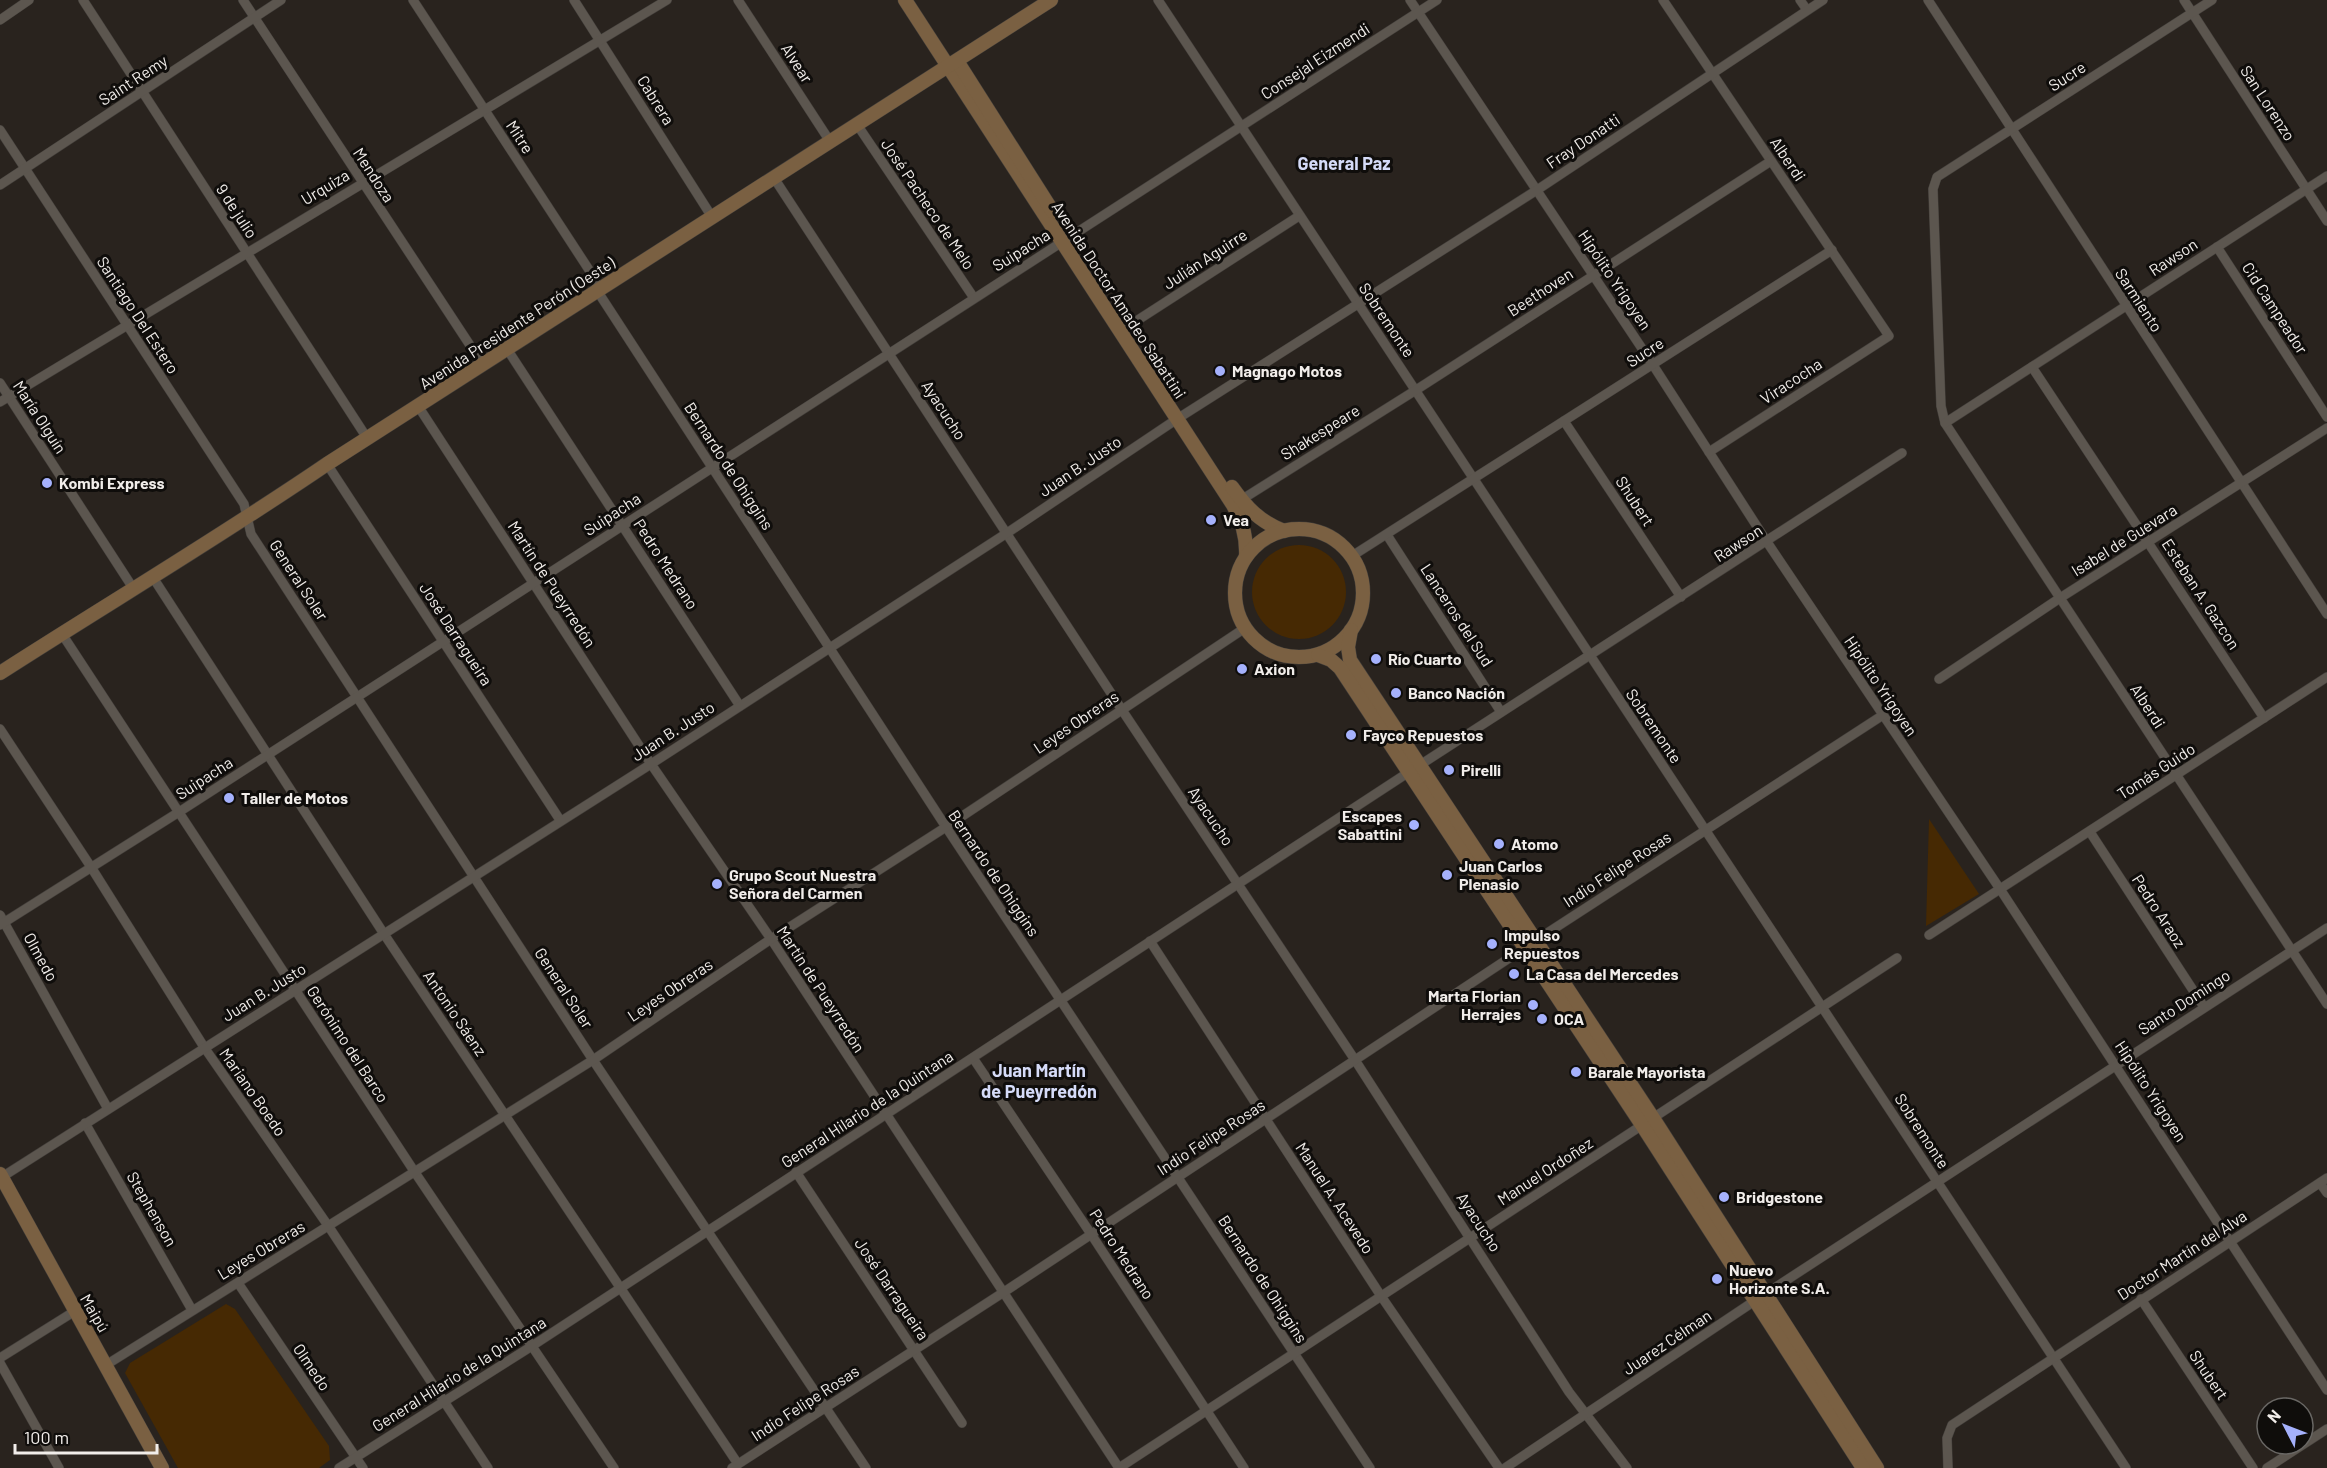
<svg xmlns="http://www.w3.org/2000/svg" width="2327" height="1468" font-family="Barlow,sans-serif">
	<rect width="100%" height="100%" fill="#29231e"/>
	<g fill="#462903">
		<circle cx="1299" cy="592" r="47"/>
		<path d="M1929,819l50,75 -53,32z"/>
		<path d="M226,1304l9,5 94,137 1,14 -11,8h-141l-53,-95 5,-10z"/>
	</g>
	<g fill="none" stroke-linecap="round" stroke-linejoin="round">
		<g stroke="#423e3a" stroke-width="10">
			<g id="street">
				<path d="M83,0l284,438"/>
				<path d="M243,0l240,365"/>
				<path d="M413,0l182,279 3,13 348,535 424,641"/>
				<path d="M574,0l138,217"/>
				<path d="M738,0l93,143"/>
				<path d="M1158,0l968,1468"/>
				<path d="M1410,0l243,365 114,177 233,347 327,501"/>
				<path d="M1663,0l226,336 -180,116"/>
				<path d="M1800,0l7,10"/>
				<path d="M1928,0l399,614"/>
				<path d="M2184,0l143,221"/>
				<path d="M2212,0l-275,177 -4,12 8,217 4,17 382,581"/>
				<path d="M0,20l29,-20"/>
				<path d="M858,126l116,172"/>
				<path d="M0,130l244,374 7,30 342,526 273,408"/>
				<path d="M774,178l348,532 233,350 214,332 58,76"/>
				<path d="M0,185l281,-185"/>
				<path d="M2217,247l110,170"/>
				<path d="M1127,327l172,-111"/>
				<path d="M507,349l233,357"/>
				<path d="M2032,367l232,351"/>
				<path d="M0,383l133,205"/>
				<path d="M0,402l667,-402"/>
				<path d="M418,406l233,358 120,175 348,529"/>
				<path d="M1564,421l117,176"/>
				<path d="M1945,423l382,-247"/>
				<path d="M327,464l233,356"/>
				<path d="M1241,500l175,-110 355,-229"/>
				<path d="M1387,535l114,177"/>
				<path d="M1352,556l480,-306"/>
				<path d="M152,576l232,358 354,530"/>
				<path d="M62,634l352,537 200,297"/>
				<path d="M1939,679l121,-81 267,-170"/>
				<path d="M0,729l91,138 113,180 125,180 159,241"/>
				<path d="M1420,765l482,-312"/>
				<path d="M2090,832l114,175"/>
				<path d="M0,915l108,194"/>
				<path d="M0,925l179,-113 1258,-812"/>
				<path d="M1929,935l398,-258"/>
				<path d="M1150,941l231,355 118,172"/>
				<path d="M973,1058l118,176 153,234"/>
				<path d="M85,1123l107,187"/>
				<path d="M796,1172l166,251"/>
				<path d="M2,1177l649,-413 356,-231 170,-114 360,-229 286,-190"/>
				<path d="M2320,1183l7,10"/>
				<path d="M238,1283l125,185"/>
				<path d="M2141,1299l112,169"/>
				<path d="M0,1358l75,-47"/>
				<path d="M0,1363l59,105"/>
				<path d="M106,1365l487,-305 178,-121 175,-112 299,-199"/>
				<path d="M339,1468l193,-122 877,-574"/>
				<path d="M732,1468l272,-176 531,-351 348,-226"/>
				<path d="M1119,1468l778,-510"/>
				<path d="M1505,1468l251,-168 571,-372"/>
				<path d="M1948,1468l-1,-30 5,-13 375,-247"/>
				<path d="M2267,1468l60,-39"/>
			</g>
		</g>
		<g stroke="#423e3a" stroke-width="15">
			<g id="secondary">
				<path d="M905,0l328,505c10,17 14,33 13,52"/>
				<path d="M957,61l96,151"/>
				<path d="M1232,487c15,21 28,35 52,44"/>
				<circle cx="1299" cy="593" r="64"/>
				<path d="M1351,630l-3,17 2,13 303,458 224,350"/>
				<path d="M1318,655l13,5 9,8 302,457 221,343"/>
				<path d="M0,673c109,-70 220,-136 327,-209l724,-464"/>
				<path d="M0,1174l162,294"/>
			</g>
		</g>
		<use href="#street" stroke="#5c564f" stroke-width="9"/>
		<use href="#secondary" stroke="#7a6042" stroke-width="14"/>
	</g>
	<g fill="#a5b1fc" stroke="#0f0d0b" stroke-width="2">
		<circle cx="1220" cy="371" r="6"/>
		<circle cx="47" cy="483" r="6"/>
		<circle cx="1211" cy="520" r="6"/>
		<circle cx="1376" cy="659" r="6"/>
		<circle cx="1242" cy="669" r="6"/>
		<circle cx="1396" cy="693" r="6"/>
		<circle cx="1351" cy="735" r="6"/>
		<circle cx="1449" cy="770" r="6"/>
		<circle cx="229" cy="798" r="6"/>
		<circle cx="1414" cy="825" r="6"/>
		<circle cx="1499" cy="844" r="6"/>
		<circle cx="1447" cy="875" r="6"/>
		<circle cx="717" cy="884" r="6"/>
		<circle cx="1492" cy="944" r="6"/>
		<circle cx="1514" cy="974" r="6"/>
		<circle cx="1533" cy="1005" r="6"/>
		<circle cx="1542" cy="1019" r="6"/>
		<circle cx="1576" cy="1072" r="6"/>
		<circle cx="1724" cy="1197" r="6"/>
		<circle cx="1717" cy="1279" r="6"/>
	</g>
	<g text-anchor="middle" stroke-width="6" stroke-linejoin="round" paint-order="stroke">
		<g font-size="16" fill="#f1edea" stroke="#0f0d0b">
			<text transform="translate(1315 61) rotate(-33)" y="6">Consejal Eizmendi</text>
			<text transform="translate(797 63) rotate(57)" y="6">Alvear</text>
			<text transform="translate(2067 76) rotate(-33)" y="6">Sucre</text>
			<text transform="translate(133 80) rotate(-33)" y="6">Saint Remy</text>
			<text transform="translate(656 100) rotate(58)" y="6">Cabrera</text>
			<text transform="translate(2268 103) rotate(57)" y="6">San Lorenzo</text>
			<text transform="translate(520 137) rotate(57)" y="6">Mitre</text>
			<text transform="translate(1583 141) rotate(-34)" y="6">Fray Donatti</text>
			<text transform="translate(1788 159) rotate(56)" y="6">Alberdi</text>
			<text transform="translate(374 175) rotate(57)" y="6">Mendoza</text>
			<text transform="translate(325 187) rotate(-31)" y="6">Urquiza</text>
			<text transform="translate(928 204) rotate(56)" y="6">José Pacheco de Melo</text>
			<text transform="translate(237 211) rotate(57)" y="6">9 de julio</text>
			<text transform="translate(1021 250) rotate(-32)" y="6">Suipacha</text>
			<text transform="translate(2173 257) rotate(-33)" y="6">Rawson</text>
			<text transform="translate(1205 259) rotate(-33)" y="6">Julián Aguirre</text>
			<text transform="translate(1615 280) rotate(56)" y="6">Hipólito Yrigoyen</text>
			<text transform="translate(1540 292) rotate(-33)" y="6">Beethoven</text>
			<text transform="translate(1119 300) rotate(57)" y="6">Avenida Doctor Amadeo Sabattini</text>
			<text transform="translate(2139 300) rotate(57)" y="6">Sarmiento</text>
			<text transform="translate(2275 308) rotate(57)" y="6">Cid Campeador</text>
			<text transform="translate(138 315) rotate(57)" y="6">Santiago Del Estero</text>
			<text transform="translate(1387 320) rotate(56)" y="6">Sobremonte</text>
			<text transform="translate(517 323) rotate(-33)" y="6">Avenida Presidente Perón (Oeste)</text>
			<text transform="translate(1645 352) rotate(-33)" y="6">Sucre</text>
			<text transform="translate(1791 381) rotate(-33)" y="6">Viracocha</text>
			<text transform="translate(944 410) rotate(57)" y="6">Ayacucho</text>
			<text transform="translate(40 417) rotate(57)" y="6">María Olguín</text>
			<text transform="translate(1320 432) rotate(-32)" y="6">Shakespeare</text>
			<text transform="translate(729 466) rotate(57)" y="6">Bernardo de Ohiggins</text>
			<text transform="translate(1080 466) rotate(-34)" y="6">Juan B. Justo</text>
			<text transform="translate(1635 501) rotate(57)" y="6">Shubert</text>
			<text transform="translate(612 514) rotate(-33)" y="6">Suipacha</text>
			<text transform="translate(2124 540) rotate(-32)" y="6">Isabel de Guevara</text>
			<text transform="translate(1738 543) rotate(-33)" y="6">Rawson</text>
			<text transform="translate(666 564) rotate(57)" y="6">Pedro Medrano</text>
			<text transform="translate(299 580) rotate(57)" y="6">General Soler</text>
			<text transform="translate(552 584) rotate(57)" y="6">Martín de Pueyrredón</text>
			<text transform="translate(2201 594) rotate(57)" y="6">Esteban A. Gazcon</text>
			<text transform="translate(1457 615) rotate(57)" y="6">Lanceros del Sud</text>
			<text transform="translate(456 634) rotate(57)" y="6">José Darragueira</text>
			<text transform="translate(1881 686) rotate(56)" y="6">Hipólito Yrigoyen</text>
			<text transform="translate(2148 706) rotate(57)" y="6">Alberdi</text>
			<text transform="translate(1076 722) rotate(-34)" y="6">Leyes Obreras</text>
			<text transform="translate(1654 726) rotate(56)" y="6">Sobremonte</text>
			<text transform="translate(673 731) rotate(-33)" y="6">Juan B. Justo</text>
			<text transform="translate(2156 771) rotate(-33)" y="6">Tomás Guido</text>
			<text transform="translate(204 778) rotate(-33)" y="6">Suipacha</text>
			<text transform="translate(1211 816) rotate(56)" y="6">Ayacucho</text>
			<text transform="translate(1617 869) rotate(-33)" y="6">Indio Felipe Rosas</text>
			<text transform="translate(994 873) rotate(56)" y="6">Bernardo de Ohiggins</text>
			<text transform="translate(2159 911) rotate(57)" y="6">Pedro Araoz</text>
			<text transform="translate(41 957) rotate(61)" y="6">Olmedo</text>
			<text transform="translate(564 988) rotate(57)" y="6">General Soler</text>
			<text transform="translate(821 989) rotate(57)" y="6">Martín de Pueyrredón</text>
			<text transform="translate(670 990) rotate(-34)" y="6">Leyes Obreras</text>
			<text transform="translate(264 992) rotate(-32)" y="6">Juan B. Justo</text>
			<text transform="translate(2184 1002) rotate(-33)" y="6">Santo Domingo</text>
			<text transform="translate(455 1013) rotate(56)" y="6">Antonio Sáenz</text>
			<text transform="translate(348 1044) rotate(57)" y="6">Gerónimo del Barco</text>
			<text transform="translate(2151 1091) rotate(57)" y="6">Hipólito Yrigoyen</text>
			<text transform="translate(253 1092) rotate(55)" y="6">Mariano Boedo</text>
			<text transform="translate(867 1109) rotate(-33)" y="6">General Hilario de la Quintana</text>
			<text transform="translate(1922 1131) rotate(57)" y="6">Sobremonte</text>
			<text transform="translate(1211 1137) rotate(-33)" y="6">Indio Felipe Rosas</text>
			<text transform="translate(1545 1171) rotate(-33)" y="6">Manuel Ordoñez</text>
			<text transform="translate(1335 1198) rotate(57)" y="6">Manuel A. Acevedo</text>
			<text transform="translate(152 1209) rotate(60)" y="6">Stephenson</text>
			<text transform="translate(1479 1222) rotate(57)" y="6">Ayacucho</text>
			<text transform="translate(261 1250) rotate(-31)" y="6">Leyes Obreras</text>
			<text transform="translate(1122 1254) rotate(57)" y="6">Pedro Medrano</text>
			<text transform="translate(2182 1255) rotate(-33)" y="6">Doctor Martín del Alva</text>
			<text transform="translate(1263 1279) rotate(57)" y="6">Bernardo de Ohiggins</text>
			<text transform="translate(892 1289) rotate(56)" y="6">José Darragueira</text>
			<text transform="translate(95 1313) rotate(60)" y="6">Maipú</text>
			<text transform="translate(1667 1342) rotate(-34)" y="6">Juarez Célman</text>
			<text transform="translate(312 1367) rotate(56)" y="6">Olmedo</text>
			<text transform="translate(459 1374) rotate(-32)" y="6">General Hilario de la Quintana</text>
			<text transform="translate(2209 1375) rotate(56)" y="6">Shubert</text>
			<text transform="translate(805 1403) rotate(-33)" y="6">Indio Felipe Rosas</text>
		</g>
		<g font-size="16" font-weight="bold" fill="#f1edea" stroke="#0f0d0b" text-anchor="start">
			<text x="1232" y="377">Magnago Motos</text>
			<text x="59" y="489">Kombi Express</text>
			<text x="1223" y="526">Vea</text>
			<text x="1388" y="665">Río Cuarto</text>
			<text x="1254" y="675">Axion</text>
			<text x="1408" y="699">Banco Nación</text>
			<text x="1363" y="741">Fayco Repuestos</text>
			<text x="1461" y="776">Pirelli</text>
			<text x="241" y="804">Taller de Motos</text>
			<text x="1402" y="822" text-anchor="end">Escapes<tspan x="1402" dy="18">Sabattini</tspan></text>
			<text x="1511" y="850">Atomo</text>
			<text x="1459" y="872">Juan Carlos<tspan x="1459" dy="18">Plenasio</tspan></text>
			<text x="729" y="881">Grupo Scout Nuestra<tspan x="729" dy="18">Señora del Carmen</tspan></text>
			<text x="1504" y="941">Impulso<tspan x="1504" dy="18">Repuestos</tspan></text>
			<text x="1526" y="980">La Casa del Mercedes</text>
			<text x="1521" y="1002" text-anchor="end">Marta Florian<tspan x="1521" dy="18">Herrajes</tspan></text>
			<text x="1554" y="1025">OCA</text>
			<text x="1588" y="1078">Barale Mayorista</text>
			<text x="1736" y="1203">Bridgestone</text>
			<text x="1729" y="1276">Nuevo<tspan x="1729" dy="18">Horizonte S.A.</tspan></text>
		</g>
		<g font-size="18" font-weight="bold" fill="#d5dbf8" stroke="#0f0d0b">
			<text x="1344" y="170">General Paz</text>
			<text x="1039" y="1077">Juan Martín<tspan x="1039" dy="21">de Pueyrredón</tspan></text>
		</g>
	</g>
	<g transform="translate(2285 1426) rotate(312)"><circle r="28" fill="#0f0d0b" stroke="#696764" stroke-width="1.5"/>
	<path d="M0-4.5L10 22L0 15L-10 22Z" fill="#a5b1fc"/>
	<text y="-9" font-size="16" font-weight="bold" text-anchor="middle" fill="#f1edea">N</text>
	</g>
	<path d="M15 1444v9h142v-9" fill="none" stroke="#f1edea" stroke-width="3"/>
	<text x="24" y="1444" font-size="18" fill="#f1edea" stroke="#0f0d0b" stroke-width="4.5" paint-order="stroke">100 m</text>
</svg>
